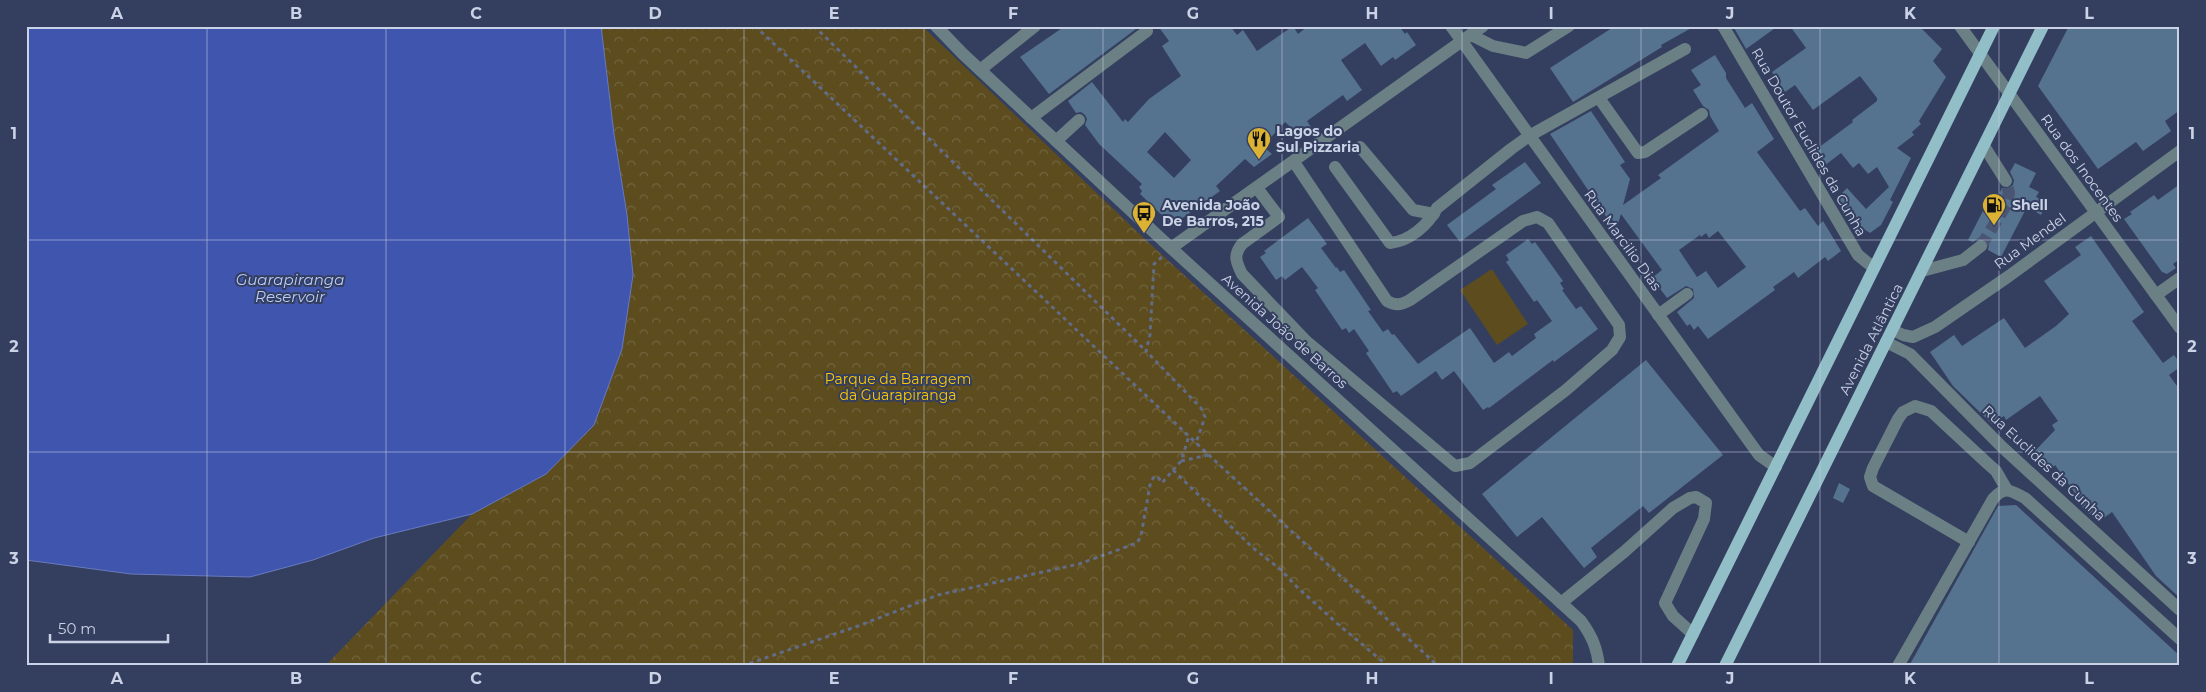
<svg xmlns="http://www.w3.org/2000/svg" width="2206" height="692" font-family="Montserrat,sans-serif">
	<defs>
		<pattern id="park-crowns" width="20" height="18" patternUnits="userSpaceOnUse" patternTransform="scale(1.25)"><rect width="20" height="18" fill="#5c4c1e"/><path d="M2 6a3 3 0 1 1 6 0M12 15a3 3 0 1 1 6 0" fill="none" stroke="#72653f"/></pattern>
	</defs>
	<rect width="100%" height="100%" fill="#343f5f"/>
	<path fill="#5c4c1e" d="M1492,269l36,55 -31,21 -37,-55z"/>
	<path fill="url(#park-crowns)" d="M601,26h321l226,216 425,388v36h-1248l147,-152 74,-40 81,-259 -13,-81z"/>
	<path fill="#3f55ae" stroke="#697abf" d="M26,26h575l13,108 13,81 6,60 -11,74 -28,76 -48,49 -74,40 -98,24 -61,22 -63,17 -119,-3 -105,-14z"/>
	<g fill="#55728f" fill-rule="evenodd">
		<path d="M1065,26h75l-91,68 -29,-37z"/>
		<path d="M1158,26h72l7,9 6,-5 14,21 36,-25 5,8 10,-8h91l6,8 2,-2 9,13 -21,15 -2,-3 -12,9 -16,-23 -24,17 21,30 -15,11 -4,-6 -36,26 4,6 -12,8 -14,-13 -22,24 9,8 -18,13 -9,-8 -29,27 4,5 -43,31 -7,1 -30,-29 2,-3 -3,-4 3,-3 -43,-40 -14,-19 2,-6 -2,-4 -4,-3 -5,1 -8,-12 24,-19 31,40 2,-3 3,3 21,-23 32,-23 -19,-30 7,-5zM1165,132l26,28 -17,18 -27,-26z"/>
		<path d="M1615,26h80l-34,19 1,2 -89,55 -23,-34z"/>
		<path d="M1733,26h45l-32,23z"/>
		<path d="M1790,26h129l23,23 -9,12 13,16 -27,44 2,3 -9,8 2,3 -17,13 14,10 -21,42 3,2 -12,23 -11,8 -17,-11 -15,-25 9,-9 19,21 23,-22 -12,-20 -9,7 -9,-11 -6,5 -12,-15 -21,16 -10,-15 43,-32 -1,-2 25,-19v-3l-17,-22 -47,34 -18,-25 -10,7 -13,-20 34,-24z"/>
		<path d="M2069,26h111v84l-15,11 6,10 -28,20 -7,-9 -38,27 -60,-83z"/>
		<path d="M1715,55l11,18v5l19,30 7,-5 22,36 -17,13 43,59 5,-3 13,18 5,-5 18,30 -13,10 -3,-4 -27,21 -4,-6 -21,15 2,3 -67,49 -10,-13 -4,4 -4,-6 -3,2 -10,-14 17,-14 -1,-9 -7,-3 -19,12 -15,-20 10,-8 -41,-56 -4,13 -7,-11 -3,2 -57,-84 41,-23 34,51 -5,3 10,14 -7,26 38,-27 -3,-3 61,-44 -9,-15 -1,-6 -6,-4 -10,-16 8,-5 -10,-15zM1718,231l28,36 -28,21 -12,-17 -9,6 -18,-27 21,-15 1,2 5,-4 3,5z"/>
		<path d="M1525,162l16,21 -81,59 -13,-17 49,-36 -4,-4z"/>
		<path d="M2015,163l21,10 -7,14 10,5 -3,5 11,5 -6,13 -14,-8 -26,50 -13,-7 1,-6 -5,-5 -5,-1 -6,4 -5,-2 16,-31 6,3 12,-24 5,1 6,-4 1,-5 -4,-8z"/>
		<path d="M2180,184v75l-7,5 3,4 -9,6 -5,-2 -38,-53 8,-5 -2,-2 24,-17 4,5z"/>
		<path d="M1308,218l19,26 -6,4 15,20 1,-1 3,5 4,-2 27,40 -3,1 15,21 5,-3 4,6 2,-1 24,30 52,-36 24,35 15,-11 3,4 24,-18 -2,-4 18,-13 -15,-21 -3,2 -28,-40 3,-2 -3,-5 22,-16 4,5 3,-2 28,39 -3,2 4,6 -2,1 14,19 5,-3 17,23 -44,33 -1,-2 -64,48 -1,-1 -5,3 -29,-39 -12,9 -6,-9 -35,25 -4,-5 -4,2 -27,-40 3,-2 -15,-22 -5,4 -3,-5 -4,2 -27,-40 3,-2 -16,-21 -17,13 -3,-4 -6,4 -16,-23 6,-4 -2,-2z"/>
		<path d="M2091,236l53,76 -12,9 31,42 11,-8 6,8v4l-11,8 11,15v208l-24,-22 -44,-64 -14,10 -21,-20 3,-2 -25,-35 -5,5 -17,-17 22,-23 -3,-5 6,-4 -18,-25 -34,24 -2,-4 -12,8 -39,-38 -23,-34 24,-17 8,11 42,-28 21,30 31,-22 13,-12 -25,-33 37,-26 -6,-8z"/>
		<path d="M1646,360l77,95 -74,58 -6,-7 -52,42 6,9 -13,11 -42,-51 -25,20 -35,-43z"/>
		<path d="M1839,483l11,6 -7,14 -10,-5z"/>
		<path d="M2016,505l164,151v10h-271l89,-160z"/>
	</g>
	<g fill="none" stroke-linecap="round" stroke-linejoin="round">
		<path stroke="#4a5573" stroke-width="12" stroke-dasharray="12 6" stroke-linecap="butt" d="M1981,246l25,-41 3,-12 -3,-12"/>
		<g stroke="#626c88" stroke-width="3" stroke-dasharray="4 4" stroke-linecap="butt">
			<path d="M755,26l457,432 226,208"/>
			<path d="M814,26l332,325"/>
			<path d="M1162,257l-8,7 -4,71 -4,16 55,57 4,9 -9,26"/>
			<path d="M1181,461l28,-6"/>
			<path d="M1173,470l80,78 27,21 18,19 41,37 49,41"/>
			<path d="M742,666l116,-40 80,-31 141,-31 58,-21 4,-7 9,-51 3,-7 4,-2 5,7 19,-22 8,-25"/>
		</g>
		<g stroke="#6b8084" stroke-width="12">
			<path d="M936,26l27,28 208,194 410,373c11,15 16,27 18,45"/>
			<path d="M1451,26l308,429 17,12"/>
			<path d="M1723,26l135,229 16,13"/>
			<path d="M1960,26l220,302"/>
			<path d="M1471,35l22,11 33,7 43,-27"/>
			<path d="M980,70l55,-44"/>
			<path d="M1599,98l39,55 7,-1 57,-38"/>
			<path d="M1031,118l116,-87"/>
			<path d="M1056,141l23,-21"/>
			<path d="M1984,146l22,35"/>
			<path d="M1360,147l53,63 21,4"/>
			<path d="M1335,167l55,76c20,-2 38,-18 47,-35l74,-59 18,-13 156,-87"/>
			<path d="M1257,188l22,29 -37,27c-9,11 -6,18 0,30l63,66 150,126 15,-3 96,-73 46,-40 8,-13 -1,-12 -71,-102 -11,-6 -14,4 -113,79c-9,5 -14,6 -23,1l-93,-139"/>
			<path d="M1171,248l312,-222"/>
			<path d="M1922,271l41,-11 18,-14"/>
			<path d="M2156,295l24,-17"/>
			<path d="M1658,315l29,-21"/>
			<path d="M1893,330l10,5 10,2 22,-10 74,-51 171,-125"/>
			<path d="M1886,342l24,12 92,93 178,163"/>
			<path d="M1969,542l-96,-56 -3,-9 3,-9 25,-49 5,-7 12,-6 16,5 56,52 9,8 11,19"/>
			<path d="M1561,603l63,-51 49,-44 17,-10 6,-1 10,6 -2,16 -39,84 8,13 20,18"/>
			<path d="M1898,666l95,-167c12,-14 18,-8 32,-1l155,141"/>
		</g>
		<g stroke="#92bfc7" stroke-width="12">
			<path d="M1677,666l317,-640"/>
			<path d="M1725,666l318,-640"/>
		</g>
	</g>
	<path fill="none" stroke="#cad2e6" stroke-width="1" stroke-opacity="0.55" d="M207,26v640M386,26v640M565,26v640M744,26v640M924,26v640M1103,26v640M1282,26v640M1462,26v640M1641,26v640M1820,26v640M1999,26v640M26,240h2154M26,452h2154"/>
	<defs>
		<g id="restaurant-pin" transform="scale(1.25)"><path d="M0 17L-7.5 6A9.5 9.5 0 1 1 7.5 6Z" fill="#dbb233" stroke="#343f5f"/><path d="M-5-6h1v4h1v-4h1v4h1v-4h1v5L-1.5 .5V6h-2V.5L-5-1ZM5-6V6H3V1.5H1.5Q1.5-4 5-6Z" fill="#111"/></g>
		<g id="fuel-pin" transform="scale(1.25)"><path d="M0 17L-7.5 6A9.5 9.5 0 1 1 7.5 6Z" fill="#dbb233" stroke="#343f5f"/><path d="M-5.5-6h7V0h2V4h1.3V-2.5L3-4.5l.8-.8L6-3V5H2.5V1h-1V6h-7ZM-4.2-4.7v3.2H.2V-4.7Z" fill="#111"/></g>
		<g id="bus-pin" transform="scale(1.25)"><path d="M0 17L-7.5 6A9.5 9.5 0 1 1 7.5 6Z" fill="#dbb233" stroke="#343f5f"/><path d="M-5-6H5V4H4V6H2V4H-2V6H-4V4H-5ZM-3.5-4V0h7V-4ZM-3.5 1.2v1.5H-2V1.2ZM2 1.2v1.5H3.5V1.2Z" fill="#111"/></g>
	</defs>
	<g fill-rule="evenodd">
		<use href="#restaurant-pin" x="1259" y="139"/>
		<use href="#fuel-pin" x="1994" y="205"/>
		<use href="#bus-pin" x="1144" y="213"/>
	</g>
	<g text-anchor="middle" stroke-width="4" stroke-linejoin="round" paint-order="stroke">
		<g font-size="14" font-weight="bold" fill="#cad2e6" stroke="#343f5f" text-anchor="start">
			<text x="1276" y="136">Lagos do<tspan x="1276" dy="16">Sul Pizzaria</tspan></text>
			<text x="1162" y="210">Avenida João<tspan x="1162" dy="16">De Barros, 215</tspan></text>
			<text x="2012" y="210">Shell</text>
		</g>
		<g font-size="14" fill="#cad2e6" stroke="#343f5f">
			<text transform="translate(1809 142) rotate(60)" y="5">Rua Doutor Euclides da Cunha</text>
			<text transform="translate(2082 168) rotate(54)" y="5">Rua dos Inocentes</text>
			<text transform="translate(1623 240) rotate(54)" y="5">Rua Marcilio Dias</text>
			<text transform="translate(2030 241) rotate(-36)" y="5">Rua Mendel</text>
			<text transform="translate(1285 331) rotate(42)" y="5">Avenida João de Barros</text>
			<text transform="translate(1871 339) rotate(-63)" y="5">Avenida Atlântica</text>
			<text transform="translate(2044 463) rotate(43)" y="5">Rua Euclides da Cunha</text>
		</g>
		<g font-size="14" fill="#fcc801" stroke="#343f5f">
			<text x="898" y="384">Parque da Barragem<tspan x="898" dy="16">da Guarapiranga</tspan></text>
		</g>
		<g font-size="15" font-style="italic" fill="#bacbfa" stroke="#343f5f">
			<text x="290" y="285">Guarapiranga<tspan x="290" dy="17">Reservoir</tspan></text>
		</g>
	</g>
	<rect width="2206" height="692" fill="none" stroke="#343f5f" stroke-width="55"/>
	<path d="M50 634v8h118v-8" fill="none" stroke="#cad2e6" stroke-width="2.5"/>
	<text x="58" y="634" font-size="15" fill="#cad2e6" stroke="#343f5f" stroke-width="4" paint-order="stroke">50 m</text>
	<rect x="28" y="28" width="2150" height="636" fill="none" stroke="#cad2e6" stroke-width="2"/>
	<g font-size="16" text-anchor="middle" font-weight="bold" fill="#cad2e6">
		<text x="117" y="19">A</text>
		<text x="296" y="19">B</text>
		<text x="476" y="19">C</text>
		<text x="655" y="19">D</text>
		<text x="834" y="19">E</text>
		<text x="1013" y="19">F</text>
		<text x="1193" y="19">G</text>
		<text x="1372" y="19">H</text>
		<text x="1551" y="19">I</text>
		<text x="1730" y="19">J</text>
		<text x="1910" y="19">K</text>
		<text x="2089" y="19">L</text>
		<text x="14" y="139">1</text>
		<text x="2192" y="139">1</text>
		<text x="14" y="352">2</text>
		<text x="2192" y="352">2</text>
		<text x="14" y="564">3</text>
		<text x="2192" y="564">3</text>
		<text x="117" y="684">A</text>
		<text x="296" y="684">B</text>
		<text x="476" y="684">C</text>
		<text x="655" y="684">D</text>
		<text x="834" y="684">E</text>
		<text x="1013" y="684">F</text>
		<text x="1193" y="684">G</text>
		<text x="1372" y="684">H</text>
		<text x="1551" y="684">I</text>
		<text x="1730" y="684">J</text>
		<text x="1910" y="684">K</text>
		<text x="2089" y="684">L</text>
	</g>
</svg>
